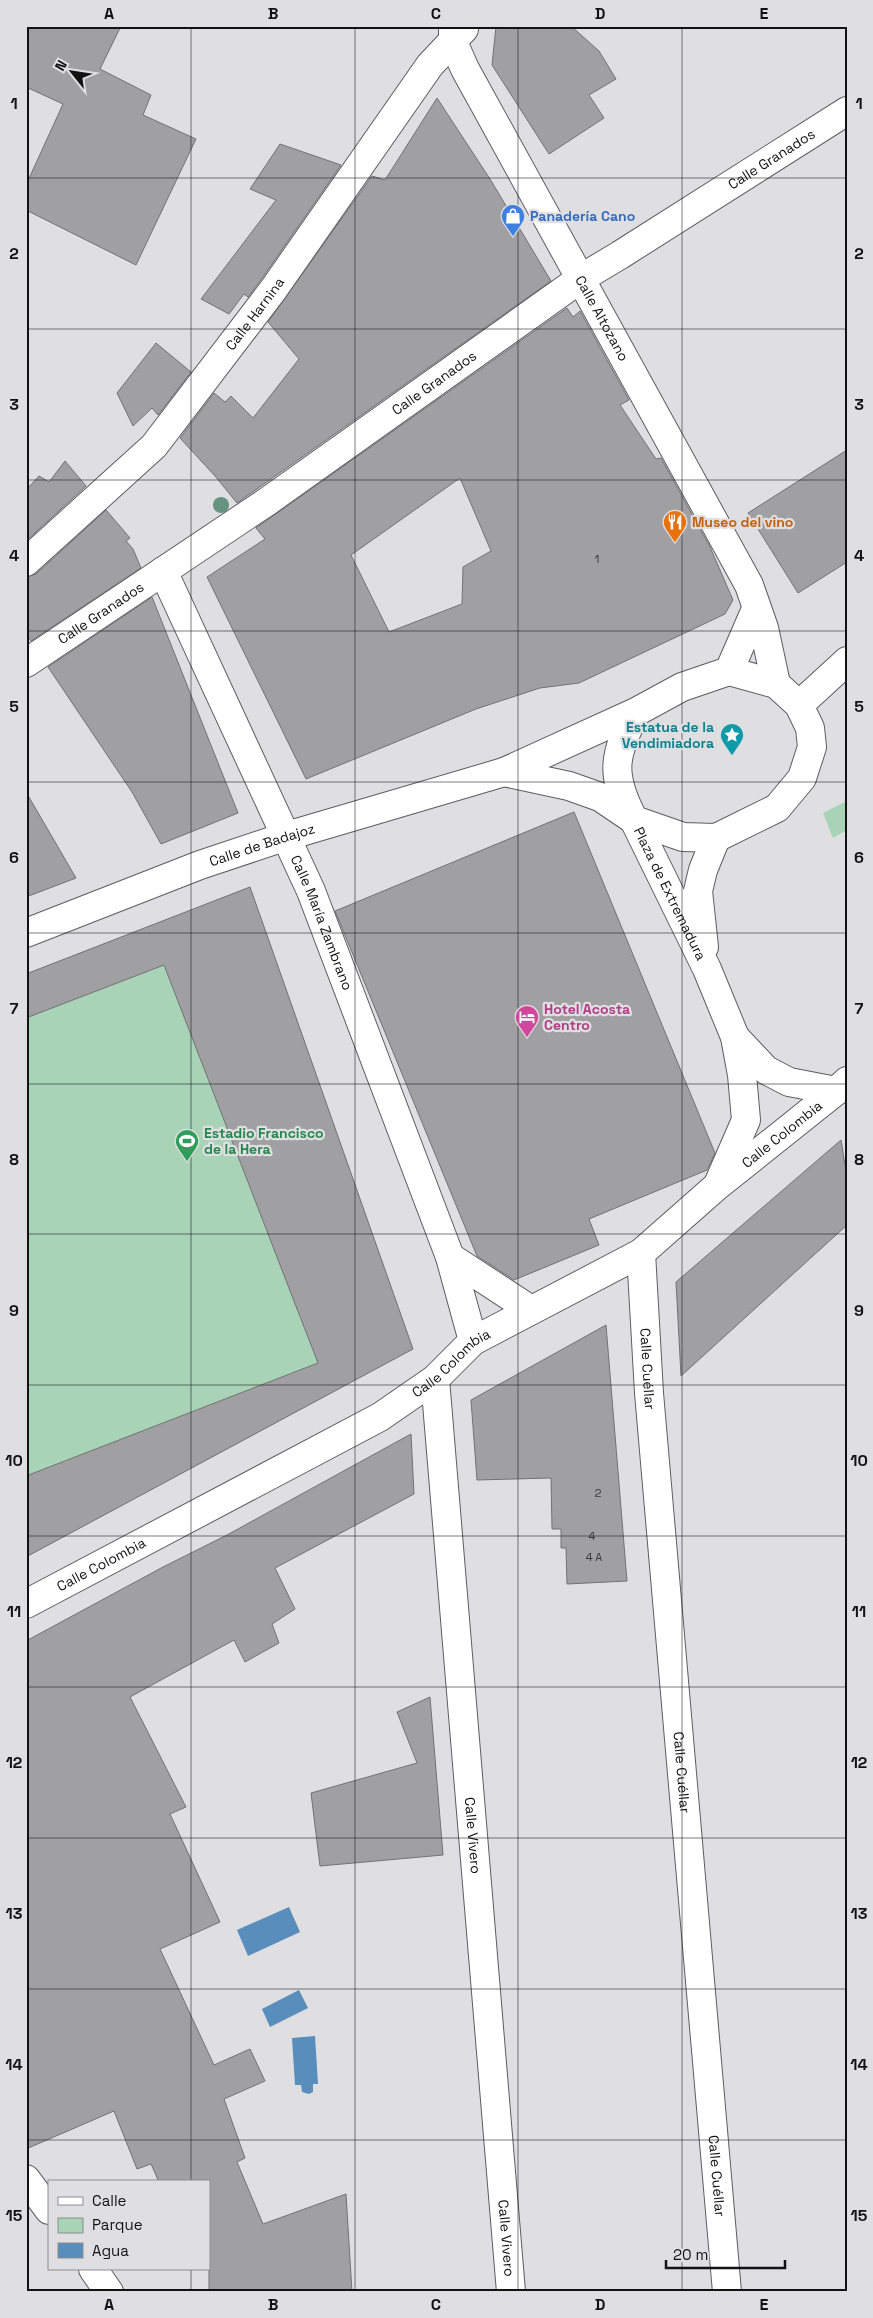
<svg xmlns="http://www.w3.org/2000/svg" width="873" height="2318" font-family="'Space Grotesk',sans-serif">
	<rect width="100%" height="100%" fill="#dfdfe2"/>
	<g fill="#a8d3b6">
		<path d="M847,801v29l-14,8 -10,-25z"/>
		<path d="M250,887l163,462 -387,208v-583z"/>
	</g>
	<g fill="#598dbb">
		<path d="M289,1907l11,25 -52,24 -11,-26z"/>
		<path d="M299,1990l9,18 -38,19 -8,-18z"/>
		<path d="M315,2036l3,48h-5v8l-4,2 -7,-2 -1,-7h-6l-3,-47z"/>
	</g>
	<g fill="#a0a0a2" stroke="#727274" fill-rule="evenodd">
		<path d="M26,26h95l-21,43 51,26 -8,20 53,24 -60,126 -110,-55v-25l37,-81 -37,-17z"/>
		<path d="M496,26h75l28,25 17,28 -27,16 15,23 -55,36 -57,-89z"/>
		<path d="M437,98l53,81 61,102 -314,222 -22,-27 -35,-38 34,-45 11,9 6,-6 22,22 46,-59 -31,-37 104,-146 13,4z"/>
		<path d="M280,144l61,21 -81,116 -12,16 -4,-3 -15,20 -28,-15 75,-99 -26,-11z"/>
		<path d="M567,308l6,9 7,-6 49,89 -9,5 36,54 5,-1 49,89 23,53 -8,14 -146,69 -39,5 -64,21 -170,70 -99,-202 58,-38 -9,-11zM460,478l31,73 -28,16 -1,37 -73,28 -38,-77z"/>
		<path d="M156,343l35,29 -33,43 -6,-7 -19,18 -16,-33z"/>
		<path d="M847,450v112l-49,31 -50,-80z"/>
		<path d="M65,461l21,25 -60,55v-51l13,-14 10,6z"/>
		<path d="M106,510l24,28 -4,3 7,8 8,19 -110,73 -5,-7v-57l10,-3z"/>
		<path d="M152,597l86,216 -77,31 -29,-52 -84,-125z"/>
		<path d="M26,792l50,86 -50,19z"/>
		<path d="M574,812l141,341 -8,17 -118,49 10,26 -85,35 -37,-24 -142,-345z"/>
		<path d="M250,887l163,462 -387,208v-81l292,-113 -154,-398 -138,53v-44z"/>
		<path d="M841,1140l6,37v48l-166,151 -5,-94z"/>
		<path d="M606,1325l21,256 -60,3 -1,-36h-5v-19h-9l-1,-51 -74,2 -6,-80z"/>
		<path d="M411,1434l3,60 -139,74 20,41 -23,15 7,19 -34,19 -11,-22 -104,57 56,110 -16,7 50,108 -60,27 54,116 36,-16 15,32 -41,18 21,59 -8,4 26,62 83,-30 6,98h-143v-110h-50l-8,-18 -14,5 -23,-58 -88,38v-508l137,-74 64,-32z"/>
		<path d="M430,1697l13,158 -123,11 -9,-73 106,-30 -20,-51z"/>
	</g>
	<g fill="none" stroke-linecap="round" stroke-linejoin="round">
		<g stroke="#5d5d60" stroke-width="30">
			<g id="minor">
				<path id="s1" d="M453,26v16l12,27 284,516 15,43 12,56"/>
				<path id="s2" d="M26,562l128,-116 119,-156 157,-225 34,-36"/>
				<path id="s3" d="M163,571l148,320 139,366 23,84"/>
				<path id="s4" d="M26,663l242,-162 312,-222 40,-24 227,-144"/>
				<path d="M729,671l27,-62"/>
				<path d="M799,705l48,-44"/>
				<path id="s5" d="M634,820l73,149 28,68 7,38 4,45 -27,62"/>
				<path d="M704,947l-6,-56 5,-21 13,-32"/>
				<path d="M735,1037l31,33 23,12 47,9"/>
				<path id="s6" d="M641,1253l8,140 78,899"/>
				<path d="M450,1257l81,53"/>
				<path id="s7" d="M435,1379l76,913"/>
				<path id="s8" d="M26,1604l354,-187 55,-38 38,-38 168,-88 76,-67 119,-95 11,-10"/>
				<path d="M26,2179l23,31"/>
				<path d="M93,2269l16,23"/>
			</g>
		</g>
		<g stroke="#5d5d60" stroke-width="30">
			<g id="tertiary">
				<path d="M504,772l65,14 31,11 34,23"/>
				<path id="s9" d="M26,933l174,-68 87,-29 217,-64 132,-60 46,-25 47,-16 47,13 23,21 11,23 2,19 -10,31 -25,30 -61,30 -33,-1 -49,-17c-24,-45 -21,-64 2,-108"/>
			</g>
		</g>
		<use href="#minor" stroke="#fff" stroke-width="28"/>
		<use href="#tertiary" stroke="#fff" stroke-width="28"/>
	</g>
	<circle fill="#669380" cx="221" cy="505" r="8"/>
	<path fill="none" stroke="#121213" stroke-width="1" stroke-opacity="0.55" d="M191,26v2156M355,26v2266M518,26v2266M682,26v2266M26,178h821M26,329h821M26,480h821M26,631h821M26,782h821M26,933h821M26,1084h821M26,1234h821M26,1385h821M26,1536h821M26,1687h821M26,1838h821M26,1989h821M26,2140h821M191,2269v23"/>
	<defs>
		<g id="shop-pin" transform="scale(1.25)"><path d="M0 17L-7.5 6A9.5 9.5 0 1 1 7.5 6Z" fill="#3f7fe0" stroke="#dfdfe2"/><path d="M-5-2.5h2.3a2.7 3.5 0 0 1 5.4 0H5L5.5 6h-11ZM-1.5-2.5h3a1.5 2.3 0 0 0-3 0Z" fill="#fff"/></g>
		<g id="restaurant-pin" transform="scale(1.25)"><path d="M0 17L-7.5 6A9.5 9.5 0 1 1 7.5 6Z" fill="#e8710a" stroke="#dfdfe2"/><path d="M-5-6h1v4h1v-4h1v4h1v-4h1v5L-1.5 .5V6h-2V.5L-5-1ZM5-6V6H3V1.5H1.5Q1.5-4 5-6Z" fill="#fff"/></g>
		<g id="sight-pin" transform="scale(1.25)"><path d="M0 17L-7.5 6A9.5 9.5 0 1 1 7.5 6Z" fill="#0f9aa8" stroke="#dfdfe2"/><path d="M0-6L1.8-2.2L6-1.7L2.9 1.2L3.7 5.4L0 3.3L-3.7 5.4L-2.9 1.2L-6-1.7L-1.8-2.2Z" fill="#fff"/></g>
		<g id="hotel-pin" transform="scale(1.25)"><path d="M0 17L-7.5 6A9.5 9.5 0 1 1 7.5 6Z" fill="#d1479c" stroke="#dfdfe2"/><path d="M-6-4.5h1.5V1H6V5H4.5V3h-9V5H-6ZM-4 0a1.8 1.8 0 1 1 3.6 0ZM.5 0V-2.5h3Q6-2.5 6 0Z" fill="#fff"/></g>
		<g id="stadium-pin" transform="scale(1.25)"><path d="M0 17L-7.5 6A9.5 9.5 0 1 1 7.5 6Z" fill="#2e9e5b" stroke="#dfdfe2"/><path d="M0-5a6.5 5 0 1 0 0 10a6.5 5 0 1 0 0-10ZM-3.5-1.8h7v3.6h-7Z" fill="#fff"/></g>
	</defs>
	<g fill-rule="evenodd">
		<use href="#shop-pin" x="513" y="216"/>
		<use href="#restaurant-pin" x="675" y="522"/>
		<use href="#sight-pin" x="732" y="735"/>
		<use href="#hotel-pin" x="527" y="1017"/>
		<use href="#stadium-pin" x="187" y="1141"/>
	</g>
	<g text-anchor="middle" stroke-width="4.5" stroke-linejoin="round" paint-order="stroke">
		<g font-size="11" fill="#363637">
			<text x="597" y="563">1</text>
			<text x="598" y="1497">2</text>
			<text x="592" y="1540">4</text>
			<text x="594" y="1561">4 A</text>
		</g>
		<g font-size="14" fill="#121213" stroke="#dfdfe2">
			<text dy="5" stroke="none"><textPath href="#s4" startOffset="900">Calle Granados</textPath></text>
			<text dy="5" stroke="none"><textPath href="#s2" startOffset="339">Calle Harnina</textPath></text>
			<text dy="5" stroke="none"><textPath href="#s1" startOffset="330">Calle Altozano</textPath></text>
			<text dy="5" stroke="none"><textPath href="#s4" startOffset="495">Calle Granados</textPath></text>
			<text dy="5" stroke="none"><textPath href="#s4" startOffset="90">Calle Granados</textPath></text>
			<text dy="5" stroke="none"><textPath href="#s9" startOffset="252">Calle de Badajoz</textPath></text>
			<text dy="5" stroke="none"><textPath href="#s5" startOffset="82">Plaza de Extremadura</textPath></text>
			<text dy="5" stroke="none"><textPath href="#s3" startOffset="386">Calle María Zambrano</textPath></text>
			<text dy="5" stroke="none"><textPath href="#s8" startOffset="895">Calle Colombia</textPath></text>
			<text dy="5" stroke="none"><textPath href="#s8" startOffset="490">Calle Colombia</textPath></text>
			<text dy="5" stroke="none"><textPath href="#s6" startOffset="116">Calle Cuéllar</textPath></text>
			<text dy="5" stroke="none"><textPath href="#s8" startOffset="85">Calle Colombia</textPath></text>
			<text dy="5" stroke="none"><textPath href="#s6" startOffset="521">Calle Cuéllar</textPath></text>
			<text dy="5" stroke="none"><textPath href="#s7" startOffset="458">Calle Vivero</textPath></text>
			<text dy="5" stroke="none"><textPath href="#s6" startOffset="926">Calle Cuéllar</textPath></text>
			<text dy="5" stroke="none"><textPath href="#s7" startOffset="862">Calle Vivero</textPath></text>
		</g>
		<g font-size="14" font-weight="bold" fill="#366cbe" stroke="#dfdfe2" text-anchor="start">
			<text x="530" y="221">Panadería Cano</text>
		</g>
		<g font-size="14" font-weight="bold" fill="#c56008" stroke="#dfdfe2" text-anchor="start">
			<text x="692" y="527">Museo del vino</text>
		</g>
		<g font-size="14" font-weight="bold" fill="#0d838f" stroke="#dfdfe2" text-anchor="end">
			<text x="714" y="732">Estatua de la<tspan x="714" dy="16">Vendimiadora</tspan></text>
		</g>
		<g font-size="14" font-weight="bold" fill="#b23c85" stroke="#dfdfe2" text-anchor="start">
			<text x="544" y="1014">Hotel Acosta<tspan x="544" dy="16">Centro</tspan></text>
		</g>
		<g font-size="14" font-weight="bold" fill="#27864d" stroke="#dfdfe2" text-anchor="start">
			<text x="204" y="1138">Estadio Francisco<tspan x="204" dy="16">de la Hera</tspan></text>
		</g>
	</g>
	<rect width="873" height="2318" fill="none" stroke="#dfdfe2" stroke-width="55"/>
	<rect x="48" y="2180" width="162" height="90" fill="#dfdfe2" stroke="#8d8d8f"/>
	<rect x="58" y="2197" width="25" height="8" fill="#ffffff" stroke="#8d8d8f"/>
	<text x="92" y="2206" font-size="15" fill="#121213">Calle</text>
	<rect x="58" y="2218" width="25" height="15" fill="#a8d3b6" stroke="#8d8d8f"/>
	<text x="92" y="2230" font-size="15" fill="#121213">Parque</text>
	<rect x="58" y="2243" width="25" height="15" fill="#598dbb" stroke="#8d8d8f"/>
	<text x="92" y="2256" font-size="15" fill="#121213">Agua</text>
	<g transform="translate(72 72) rotate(300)" stroke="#dfdfe2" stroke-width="4" paint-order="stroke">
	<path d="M0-4L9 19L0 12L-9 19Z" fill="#121213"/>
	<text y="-8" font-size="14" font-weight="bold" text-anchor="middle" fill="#121213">N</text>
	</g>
	<path d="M666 2260v8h119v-8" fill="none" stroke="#121213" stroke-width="2.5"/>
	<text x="673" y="2260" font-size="15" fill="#121213" stroke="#dfdfe2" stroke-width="4" paint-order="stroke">20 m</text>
	<rect x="28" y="28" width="818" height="2262" fill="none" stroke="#121213" stroke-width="2"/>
	<g font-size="16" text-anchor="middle" font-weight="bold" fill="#121213">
		<text x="109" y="19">A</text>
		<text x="273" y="19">B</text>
		<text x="436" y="19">C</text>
		<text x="600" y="19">D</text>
		<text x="764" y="19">E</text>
		<text x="14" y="109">1</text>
		<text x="859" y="109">1</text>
		<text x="14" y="259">2</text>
		<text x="859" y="259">2</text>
		<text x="14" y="410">3</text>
		<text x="859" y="410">3</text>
		<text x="14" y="561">4</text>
		<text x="859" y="561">4</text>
		<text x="14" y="712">5</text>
		<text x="859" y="712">5</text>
		<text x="14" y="863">6</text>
		<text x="859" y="863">6</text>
		<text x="14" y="1014">7</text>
		<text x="859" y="1014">7</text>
		<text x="14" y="1165">8</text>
		<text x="859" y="1165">8</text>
		<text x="14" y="1316">9</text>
		<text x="859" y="1316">9</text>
		<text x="14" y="1466">10</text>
		<text x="859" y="1466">10</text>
		<text x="14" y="1617">11</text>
		<text x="859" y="1617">11</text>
		<text x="14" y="1768">12</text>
		<text x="859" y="1768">12</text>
		<text x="14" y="1919">13</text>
		<text x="859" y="1919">13</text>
		<text x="14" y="2070">14</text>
		<text x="859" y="2070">14</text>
		<text x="14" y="2221">15</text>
		<text x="859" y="2221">15</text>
		<text x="109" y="2310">A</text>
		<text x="273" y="2310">B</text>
		<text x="436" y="2310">C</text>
		<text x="600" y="2310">D</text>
		<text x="764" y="2310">E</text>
	</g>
</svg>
